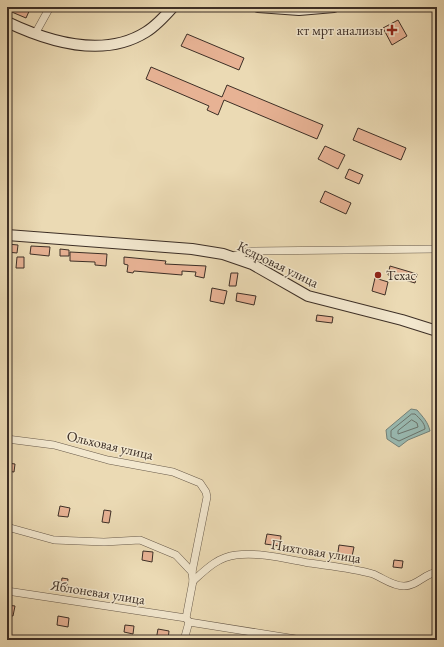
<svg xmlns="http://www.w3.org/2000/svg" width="444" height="647" font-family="'EB Garamond',serif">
	<rect width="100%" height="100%" fill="#ebdab4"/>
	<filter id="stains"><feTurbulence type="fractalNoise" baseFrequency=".005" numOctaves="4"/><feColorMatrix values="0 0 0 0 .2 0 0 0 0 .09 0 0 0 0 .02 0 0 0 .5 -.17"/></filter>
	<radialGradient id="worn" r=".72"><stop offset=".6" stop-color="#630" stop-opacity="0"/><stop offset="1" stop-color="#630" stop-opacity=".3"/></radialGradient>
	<path fill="#99bab2" stroke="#74827a" d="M411,409l6,1c6,7 11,12 13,21l-22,9 -9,7 -12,-8 -1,-9z"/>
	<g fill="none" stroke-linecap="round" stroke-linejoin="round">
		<g stroke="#6b746c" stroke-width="1">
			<path d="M412,414h3c4,4 10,9 10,15l-26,12 -8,-4v-6z"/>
			<path d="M412,420l5,3 1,4 -20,7v-3z"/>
		</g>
	</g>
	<g fill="#e7b294" stroke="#3d2f26">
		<path d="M7,7h24l-5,11 -19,-8z"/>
		<path d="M398,20l9,16 -15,9 -9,-17z"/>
		<path d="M187,34l57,24 -5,12 -58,-24z"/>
		<path d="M151,67l71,30 5,-12 96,40 -6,14 -93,-39 -6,15 -11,-5 2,-4 -63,-27z"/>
		<path d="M358,128l48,20 -5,12 -48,-20z"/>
		<path d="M325,146l20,9 -7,14 -20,-10z"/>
		<path d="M349,169l14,6 -4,9 -14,-6z"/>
		<path d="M325,191l26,12 -5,11 -26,-12z"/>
		<path d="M7,244l11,1 -1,8 -10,-1z"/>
		<path d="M31,246l19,1 -1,9 -19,-2z"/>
		<path d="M60,249l9,1v6h-9z"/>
		<path d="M70,252l37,2 -1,12 -11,-1v-3l-25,-1z"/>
		<path d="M17,257h7v11h-8z"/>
		<path d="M124,257l42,4 -1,3 41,2 -2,12 -9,-2 1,-4 -14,-1v4l-48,-4 -1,2 -6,-1 1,-7 -4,-1z"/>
		<path d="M390,266l27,8 -2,9 -27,-8z"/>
		<path d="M231,273h7l-2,13h-7z"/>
		<path d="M375,278l13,4 -3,13 -13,-4z"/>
		<path d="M212,288l15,3 -3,13 -14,-3z"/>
		<path d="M237,293l19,3 -2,9 -18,-4z"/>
		<path d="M317,315l16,2 -1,6 -16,-2z"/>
		<path d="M8,463l7,1 -1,8 -7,-1z"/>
		<path d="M60,506l10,2 -2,9 -10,-1z"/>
		<path d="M104,510l7,1 -2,12 -7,-1z"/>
		<path d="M267,534l14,2 -1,10 -15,-2z"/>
		<path d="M339,545l15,2 -3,14 -14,-2z"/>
		<path d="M143,551l10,1 -1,10 -10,-2z"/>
		<path d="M394,560l9,1 -1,7 -9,-1z"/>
		<path d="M62,578l6,1 -1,7 -6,-1z"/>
		<path d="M7,605l8,1 -2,10 -6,-1z"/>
		<path d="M58,616l11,2 -1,9 -11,-2z"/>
		<path d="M125,625l9,1 -1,8 -9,-2z"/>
		<path d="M158,629l11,2 -1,9h-12z"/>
	</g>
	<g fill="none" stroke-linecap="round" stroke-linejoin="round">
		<g stroke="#685a4a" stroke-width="8">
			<g id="street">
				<path d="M434,7l3,7"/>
				<path d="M35,34l15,-27"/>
				<path d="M233,256l17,-5 187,-2"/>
				<path d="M7,439l47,6 54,15 65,12 27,11 6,9 1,5 -15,75 1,9 -7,37 3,4 -5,18"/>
				<path d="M7,527l47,13 50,2 36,-2 36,15 16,17"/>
				<path d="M193,581c13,-12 25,-24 43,-26 24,-3 50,4 73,8 21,3 44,5 64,11 10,4 19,12 31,12 13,0 20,-12 33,-14"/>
				<path d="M7,591l179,27"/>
				<path d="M189,622l113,18"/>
			</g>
		</g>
		<g stroke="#3d2f26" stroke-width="12">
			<g id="secondary">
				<path d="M258,7l41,3 35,-3"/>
				<path d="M7,22c42,20 96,37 139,10 10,-6 19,-16 27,-25"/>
				<path d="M7,235l185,14 31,5 29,10 56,32 94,24 35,11"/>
			</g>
		</g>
		<use href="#street" stroke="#f2e7ce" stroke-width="7"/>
		<use href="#secondary" stroke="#f2e7ce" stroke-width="10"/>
	</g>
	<g fill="#8f2418" stroke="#f2e7ce" stroke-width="1.5">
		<path d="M390 24h4v4h4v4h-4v4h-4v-4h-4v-4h4z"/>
		<circle cx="378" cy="275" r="4"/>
	</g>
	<g text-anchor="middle" stroke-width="3" stroke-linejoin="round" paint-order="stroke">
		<g font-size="14" fill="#3d2f26" stroke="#f2e7ce" text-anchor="end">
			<text x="383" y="35">кт мрт анализы</text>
			<text x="386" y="280" text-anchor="start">Техас</text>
		</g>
		<g font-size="14" fill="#3d2f26" stroke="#f2e7ce">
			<text transform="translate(278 264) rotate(26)" y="5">Кедровая улица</text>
			<text transform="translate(110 445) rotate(13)" y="5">Ольховая улица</text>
			<text transform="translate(316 551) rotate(9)" y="5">Пихтовая улица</text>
			<text transform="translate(98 592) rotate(9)" y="5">Яблоневая улица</text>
		</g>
	</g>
	<rect width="444" height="647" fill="none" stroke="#ebdab4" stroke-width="24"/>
	<rect x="8" y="8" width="428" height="631" fill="none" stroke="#3d2f26" stroke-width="2"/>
	<rect x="12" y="12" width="420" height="623" fill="none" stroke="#3d2f26"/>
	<rect width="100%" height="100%" filter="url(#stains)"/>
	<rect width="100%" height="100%" fill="url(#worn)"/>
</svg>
